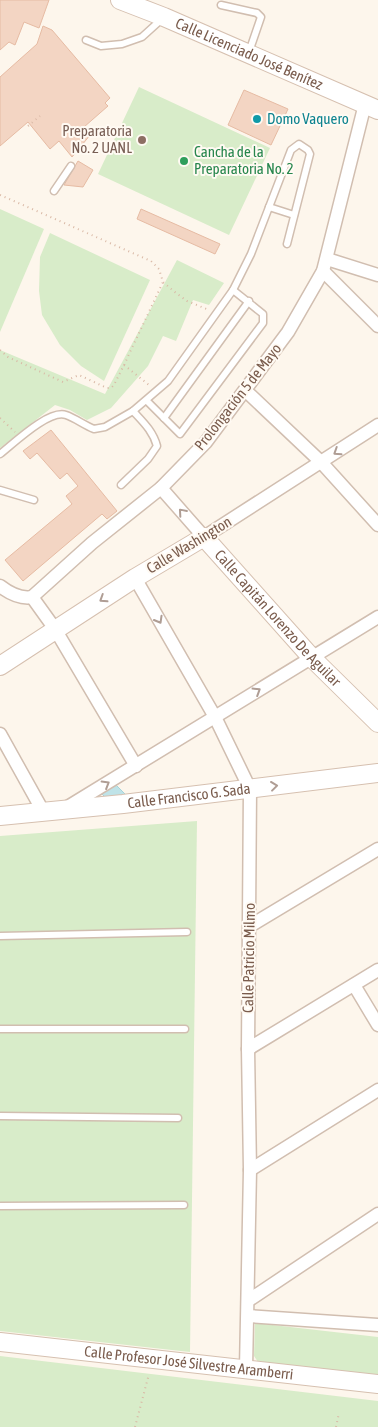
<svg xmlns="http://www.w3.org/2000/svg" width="378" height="1427" font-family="'Asap Condensed',sans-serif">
	<rect width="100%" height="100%" fill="#fdf6ec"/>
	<g fill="#d8ecc9">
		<path d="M139,87l131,61 -41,87 -131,-61z"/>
		<path d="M0,209l44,20 -44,103z"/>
		<path d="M50,233l100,47 -46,101 -23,-15 -21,-21 -18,-30 -3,-24 1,-34z"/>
		<path d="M177,260l47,23 -15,22 -16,-5 -17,41 -13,-5 -15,30 -37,42 -24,12 -17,-10 -15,-5 -55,43v-98l105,44z"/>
		<path d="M197,821l-7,531 -190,-21v-495z"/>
		<path d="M255,1323l123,14v42l-118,-14 -6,-9z"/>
		<path d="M0,1356l378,45v26h-378z"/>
	</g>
	<path fill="#bfe3e8" stroke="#a5d3da" d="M115,784l10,10 -16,7 -8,-8z"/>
	<g fill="#f3d5c3" stroke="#e6bba3">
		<path d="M0,0h49l-10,28 -15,-6 -9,23 -6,-3 -9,8z"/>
		<path d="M43,26l9,4 58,68 -5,5 3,3 -24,21 7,7 -19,23 -13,-16 -9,8 -22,-27 -28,24v-69l37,-33z"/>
		<path d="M244,90l44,19 -17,36 -43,-20z"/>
		<path d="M78,161l15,9 -10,17 -19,-2z"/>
		<path d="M141,209l79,35 -5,10 -78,-35z"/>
		<path d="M51,430l66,81 -10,8 -5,-5 -79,67 -18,-21 67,-56 -6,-8 12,-10 -11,-13 -7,6 -23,-26 -7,6 -7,-8z"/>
	</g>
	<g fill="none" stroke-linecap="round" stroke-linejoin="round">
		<g stroke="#d1beb0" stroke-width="9">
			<g id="lane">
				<path d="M221,5l36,8 4,4 -12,35"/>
				<path d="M86,40l15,6 21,-2 20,-7 21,-19"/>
				<path d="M54,191l17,-25"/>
				<path d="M269,207l25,8"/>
				<path d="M233,290l18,-36 40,-104 8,-6 9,6 2,4 -23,90"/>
				<path d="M164,418l85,-117"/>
				<path d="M0,454c13,-10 49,-45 66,-39 9,3 18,10 28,14l11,-2 28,-16 35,-30 65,-91 30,24v9l-83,111 -34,-34"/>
				<path d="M121,485l27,-26 9,-13c-4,-15 -14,-24 -24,-35"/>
				<path d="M0,490l34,10"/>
				<path d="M0,936l187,-4"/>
				<path d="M0,1029h185"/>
				<path d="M0,1116l178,2"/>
				<path d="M0,1206l184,-1"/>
			</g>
		</g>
		<g stroke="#d1beb0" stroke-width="15">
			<g id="street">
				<path d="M327,259l51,16"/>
				<path d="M323,271l55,55"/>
				<path d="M246,391l75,71 57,63"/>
				<path d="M161,488l43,49 174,-112"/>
				<path d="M135,578l80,139 35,72 -2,260 2,121 -4,199"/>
				<path d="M0,586c9,7 20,13 32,11l60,-54 69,-55 45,-46 82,-110 35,-61 42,-167"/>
				<path d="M32,597l23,32 81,137"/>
				<path d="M0,734l44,79"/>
				<path d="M66,808l312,-191"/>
				<path d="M250,926l128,-77"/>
				<path d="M354,985l24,40"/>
				<path d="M248,1049l130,-79"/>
				<path d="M250,1170l128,-80"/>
				<path d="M249,1300l129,-86"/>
				<path d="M248,1316l130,9"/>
			</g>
		</g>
		<g stroke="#d6c0b0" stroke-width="20">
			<g id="secondary">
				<path id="s1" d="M120,0l44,17 214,93"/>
				<path id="s2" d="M0,666l135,-88 69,-41 108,121 66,65"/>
				<path id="s3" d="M0,816l123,-12 255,-31"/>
				<path id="s4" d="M0,1342l378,42"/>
			</g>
		</g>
		<g stroke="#d9b8a5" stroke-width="2" stroke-dasharray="1 4" stroke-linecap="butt">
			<path d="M28,126l12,-10"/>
			<path d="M0,195l151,66 8,8 4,13 13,11 11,8 22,9"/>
			<path d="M0,350l8,7 55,25 16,-7 28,13h4l3,-3 10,-20 25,20"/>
			<path d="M124,365l39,-83"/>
			<path d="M0,418l15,14"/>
			<path d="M135,1427l14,-53"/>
			<path d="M336,1427l3,-14"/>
		</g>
		<use href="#lane" stroke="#fff" stroke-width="6"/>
		<use href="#street" stroke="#fff" stroke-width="12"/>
		<use href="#secondary" stroke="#fff" stroke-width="18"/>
	</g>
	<defs><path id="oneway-chevron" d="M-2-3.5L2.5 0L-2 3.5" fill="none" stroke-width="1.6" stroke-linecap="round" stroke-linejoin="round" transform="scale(1.25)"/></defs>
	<g stroke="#af9d94">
		<use href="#oneway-chevron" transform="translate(337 452) rotate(147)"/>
		<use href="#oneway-chevron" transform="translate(182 512) rotate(-131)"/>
		<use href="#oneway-chevron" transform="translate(103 599) rotate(147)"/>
		<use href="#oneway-chevron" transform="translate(159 620) rotate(60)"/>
		<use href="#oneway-chevron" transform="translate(257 691) rotate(-32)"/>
		<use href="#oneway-chevron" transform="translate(106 784) rotate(-31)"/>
		<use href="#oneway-chevron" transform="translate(274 786) rotate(-7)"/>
	</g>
	<circle fill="#0f9aa8" stroke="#fffaf3" stroke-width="2" cx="257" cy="119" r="5"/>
	<circle fill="#8d6e63" stroke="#fffaf3" stroke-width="2" cx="142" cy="140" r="5"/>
	<circle fill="#2e9e5b" stroke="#fffaf3" stroke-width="2" cx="184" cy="161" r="5"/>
	<g text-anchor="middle" stroke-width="4" stroke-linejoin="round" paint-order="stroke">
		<g font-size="15" fill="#7a5c4d" stroke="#fffaf3">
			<text dy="5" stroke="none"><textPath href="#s1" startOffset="140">Calle Licenciado José Benítez</textPath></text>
			<text transform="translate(238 397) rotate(-52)" y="5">Prolongación 5 de Mayo</text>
			<text transform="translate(189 545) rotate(-31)" y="5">Calle Washington</text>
			<text dy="5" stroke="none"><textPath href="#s2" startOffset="351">Calle Capitán Lorenzo De Aguilar</textPath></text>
			<text dy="5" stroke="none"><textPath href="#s3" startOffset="190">Calle Francisco G. Sada</textPath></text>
			<text transform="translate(249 958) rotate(-89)" y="5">Calle Patricio Milmo</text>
			<text dy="5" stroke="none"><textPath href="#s4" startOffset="190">Calle Profesor José Silvestre Aramberri</textPath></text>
		</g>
		<g font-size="15" fill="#0d838f" stroke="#fffaf3" text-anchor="start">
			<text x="267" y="124">Domo Vaquero</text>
		</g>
		<g font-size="15" fill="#785e54" stroke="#fffaf3" text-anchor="end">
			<text x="132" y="136">Preparatoria<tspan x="132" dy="17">No. 2 UANL</tspan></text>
		</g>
		<g font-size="15" fill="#27864d" stroke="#fffaf3" text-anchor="start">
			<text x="194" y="157">Cancha de la<tspan x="194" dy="17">Preparatoria No. 2</tspan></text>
		</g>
	</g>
</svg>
